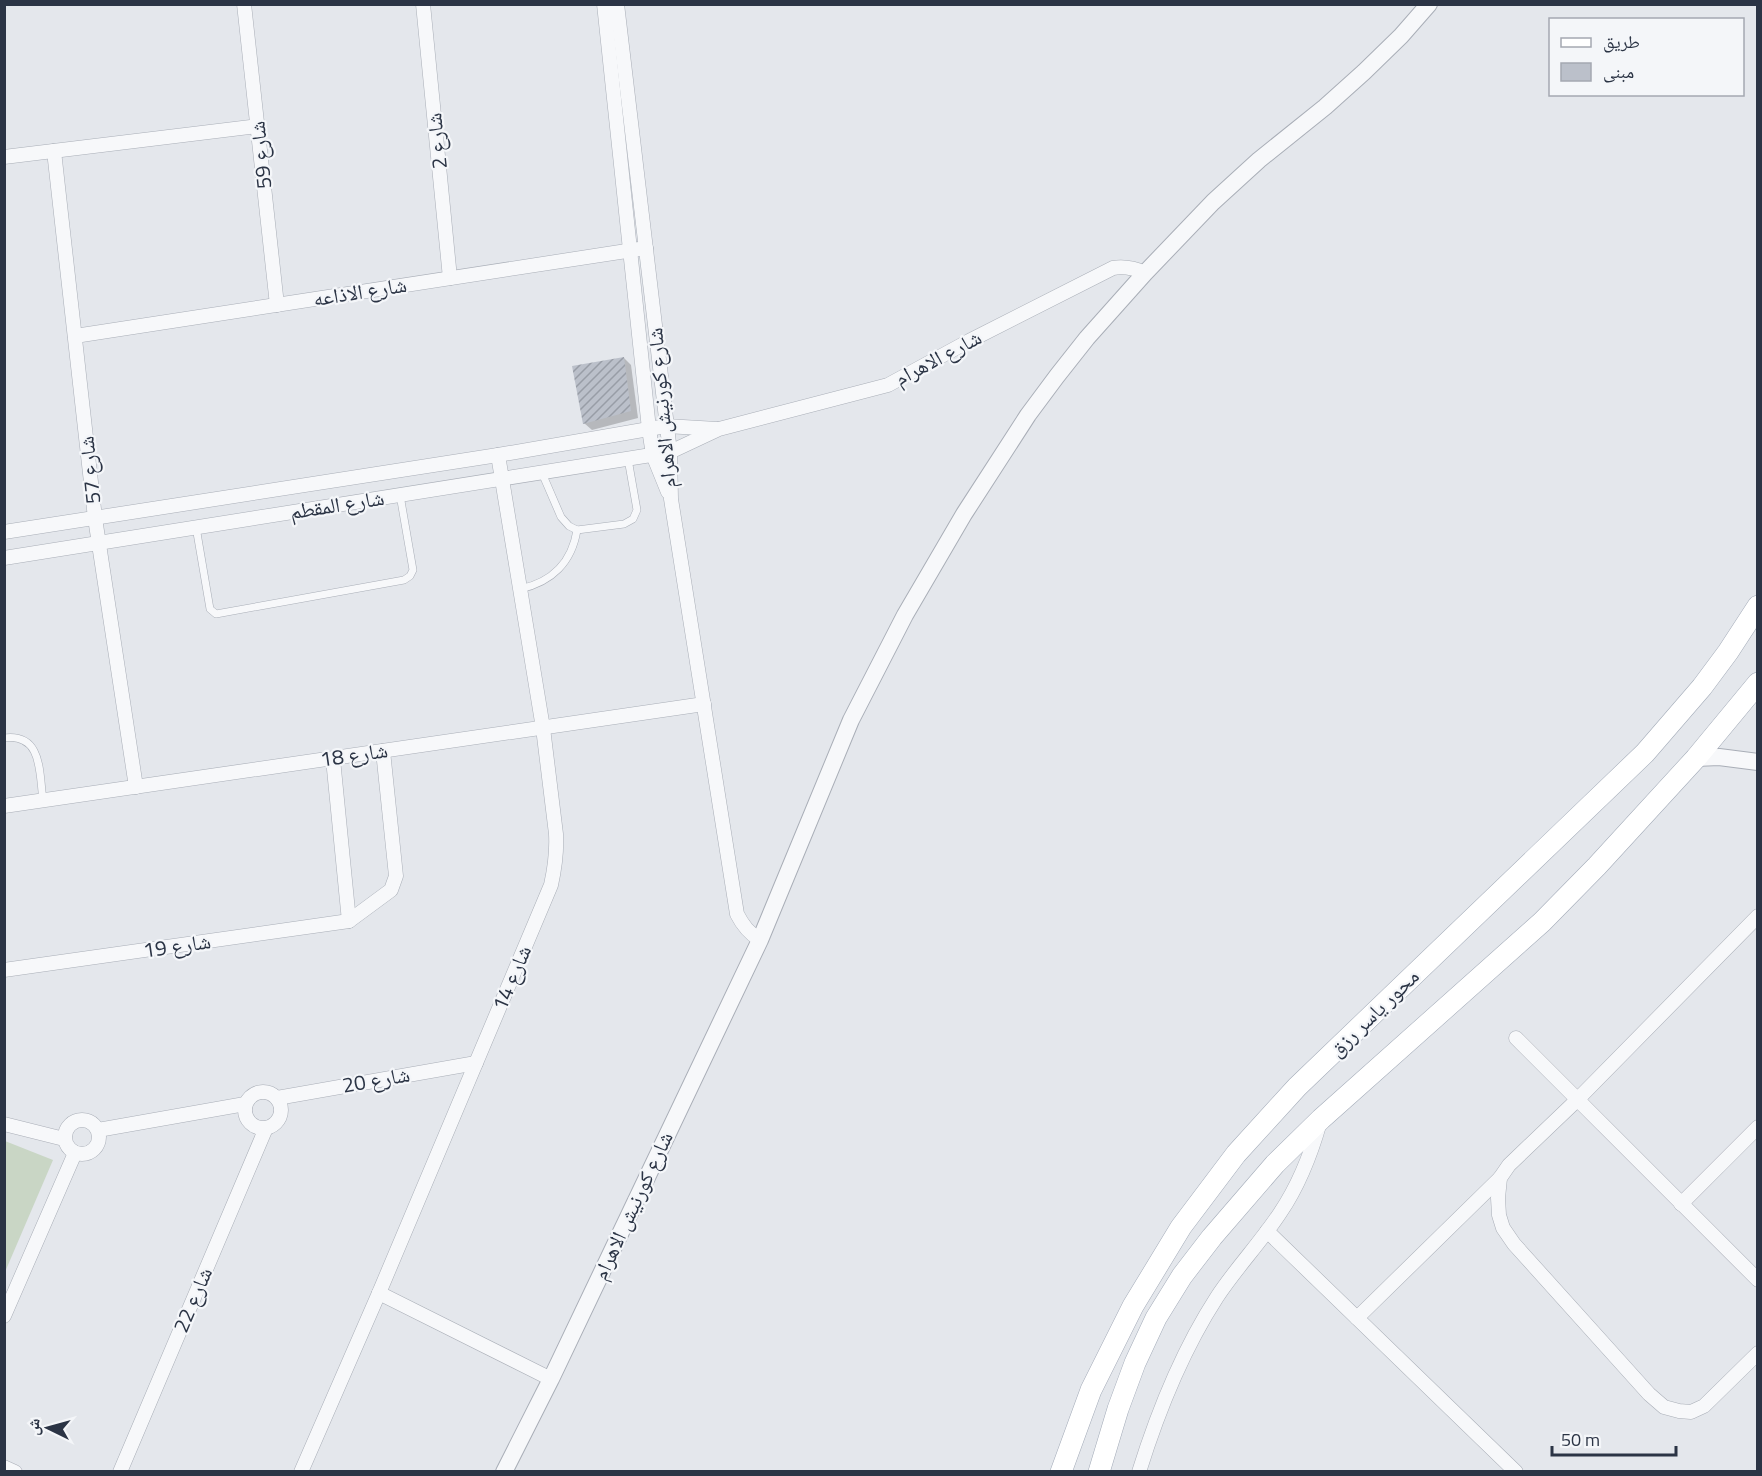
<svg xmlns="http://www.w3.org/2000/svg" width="1762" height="1476" font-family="'Titillium Web','Noto Naskh Arabic',sans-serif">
	<defs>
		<pattern id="building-hatch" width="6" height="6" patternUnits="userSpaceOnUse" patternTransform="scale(1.5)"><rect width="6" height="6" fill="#bbc0ca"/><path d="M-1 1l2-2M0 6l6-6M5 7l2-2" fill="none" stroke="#989da6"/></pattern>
	</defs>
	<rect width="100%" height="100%" fill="#e4e7ec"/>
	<path fill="#c9d6c5" d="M5,1141l48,19 -48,112z"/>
	<path fill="#0003" d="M624,358l7,7 7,53 -46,12 -8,-7z"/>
	<path fill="url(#building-hatch)" d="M624,357l7,54 -48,13 -11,-58z"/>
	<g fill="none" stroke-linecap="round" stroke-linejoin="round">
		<g stroke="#a9aeb7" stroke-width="8">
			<g id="service">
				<path d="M542,473l19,44 8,9 8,4 47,-6 9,-5 4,-9 -9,-51"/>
				<path d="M196,527l14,82 6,5 188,-34 6,-4 3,-6 -13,-75"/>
				<path d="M520,589c32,-7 52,-27 57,-59"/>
				<path d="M4,738c39,-5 35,35 39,62"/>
			</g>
		</g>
		<g stroke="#a9aeb7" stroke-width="15">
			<g id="minor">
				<path d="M244,4l33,301"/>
				<path d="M423,4l27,274"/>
				<path d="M604,4l45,425 4,26 15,37"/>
				<path d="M617,4l53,448 1,47 66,415c6,12 12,19 23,26"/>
				<path d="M54,151l41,367 41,269"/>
				<path d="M4,157l254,-31"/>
				<path d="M75,336l571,-88"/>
				<path d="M4,532l494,-77 168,-29 51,3"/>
				<path d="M4,558l666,-106 49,-23 169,-44 81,-44 144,-73c12,-2 21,0 32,5"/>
				<path d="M333,759l16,162"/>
				<path d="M4,806l700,-102"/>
				<path d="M1758,916l-181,184 -68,65 -9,13 -2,20 1,17 4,13 11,16 135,150 15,13 15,4 12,1 13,-6 54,-53"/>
				<path d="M4,970l345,-49 42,-31 5,-14 -13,-125"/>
				<path d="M1516,1038l242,242"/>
				<circle cx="263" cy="1110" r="18"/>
				<path d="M277,1098l199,-35"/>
				<circle cx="82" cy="1137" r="17"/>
				<path d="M4,1124l60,15"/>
				<path d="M98,1130l147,-26"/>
				<path d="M1681,1204l77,-77"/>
				<path d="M1267,1231l249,241"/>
				<path d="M379,1293l172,86"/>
				<path d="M4,1316l71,-163"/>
				<path d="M1357,1318l143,-140"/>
				<path d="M4,1467l11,5"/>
				<path d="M120,1472l146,-344"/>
				<path d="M301,1472l78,-179 172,-408c4,-18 6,-33 5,-51l-13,-106 -45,-273"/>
				<path d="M1139,1472c19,-61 43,-121 78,-175 19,-29 44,-55 63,-84 19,-28 31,-59 40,-91"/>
			</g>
		</g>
		<g stroke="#a9aeb7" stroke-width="18">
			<g id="tertiary">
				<path d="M1696,758l23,-1 39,5"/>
				<path d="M504,1472l47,-93 209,-439 91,-220 54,-105 59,-101 64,-99 29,-39 30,-38 58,-65 68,-71 46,-42 66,-53 39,-35 37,-36 28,-32"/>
			</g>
		</g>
		<g stroke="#a3abb8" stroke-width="22">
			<g id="primary">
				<path d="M1061,1472l30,-82 42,-84 48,-79 55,-73 61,-67 348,-334 57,-66 26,-35 30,-46"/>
				<path d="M1099,1472l19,-63 17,-46 21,-45 26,-42 30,-39 63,-73 46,-45 221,-197 55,-56 99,-108 62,-75"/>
			</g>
		</g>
		<use href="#service" stroke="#f7f8fa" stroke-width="7"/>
		<use href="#minor" stroke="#f7f8fa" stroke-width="14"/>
		<use href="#tertiary" stroke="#f7f8fa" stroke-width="16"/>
		<use href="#primary" stroke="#fff" stroke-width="21"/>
	</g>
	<g text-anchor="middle" stroke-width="4.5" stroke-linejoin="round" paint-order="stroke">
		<g font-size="21" fill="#2b3445" stroke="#f4f6f9">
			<text transform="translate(437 141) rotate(-96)" y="7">شارع 2</text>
			<text transform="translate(261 155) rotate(-96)" y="7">شارع 59</text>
			<text transform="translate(360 292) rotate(-9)" y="7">شارع الاذاعه</text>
			<text transform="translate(938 358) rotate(-28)" y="7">شارع الاهرام</text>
			<text transform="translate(662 408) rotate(-95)" y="7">شارع كورنيش الاهرام</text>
			<text transform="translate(90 470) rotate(-96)" y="7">شارع 57</text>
			<text transform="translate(337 505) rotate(-9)" y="7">شارع المقطم</text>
			<text transform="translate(354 755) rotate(-8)" y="7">شارع 18</text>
			<text transform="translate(177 946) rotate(-8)" y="7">شارع 19</text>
			<text transform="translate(512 978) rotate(-67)" y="7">شارع 14</text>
			<text transform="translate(1374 1013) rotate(-44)" y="7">محور ياسر رزق</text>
			<text transform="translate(376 1080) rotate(-10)" y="7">شارع 20</text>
			<text transform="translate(633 1206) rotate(-65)" y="7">شارع كورنيش الاهرام</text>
			<text transform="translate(193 1300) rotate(-67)" y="7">شارع 22</text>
		</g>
	</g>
	<rect width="1762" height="1476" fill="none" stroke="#2b3445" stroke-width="12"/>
	<rect x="1549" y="18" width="195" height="78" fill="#f4f6f9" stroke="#a4a8b1" stroke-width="1.5"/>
	<rect x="1561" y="38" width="30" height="9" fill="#ffffff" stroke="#a4a8b1" stroke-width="1.5"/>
	<text x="1603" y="48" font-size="18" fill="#2b3445">طريق</text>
	<rect x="1561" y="63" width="30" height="18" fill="#bbc0ca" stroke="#a4a8b1" stroke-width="1.5"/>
	<text x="1603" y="78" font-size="18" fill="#2b3445">مبنى</text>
	<g transform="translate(48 1428) rotate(275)" stroke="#f4f6f9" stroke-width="4.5" paint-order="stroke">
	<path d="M0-4.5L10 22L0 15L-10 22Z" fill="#2b3445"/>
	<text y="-9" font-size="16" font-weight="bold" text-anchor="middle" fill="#2b3445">ش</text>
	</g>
	<path d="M1552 1446v9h124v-9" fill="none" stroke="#2b3445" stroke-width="3"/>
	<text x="1561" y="1446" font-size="18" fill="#2b3445" stroke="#f4f6f9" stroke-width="4.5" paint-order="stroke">50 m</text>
</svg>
